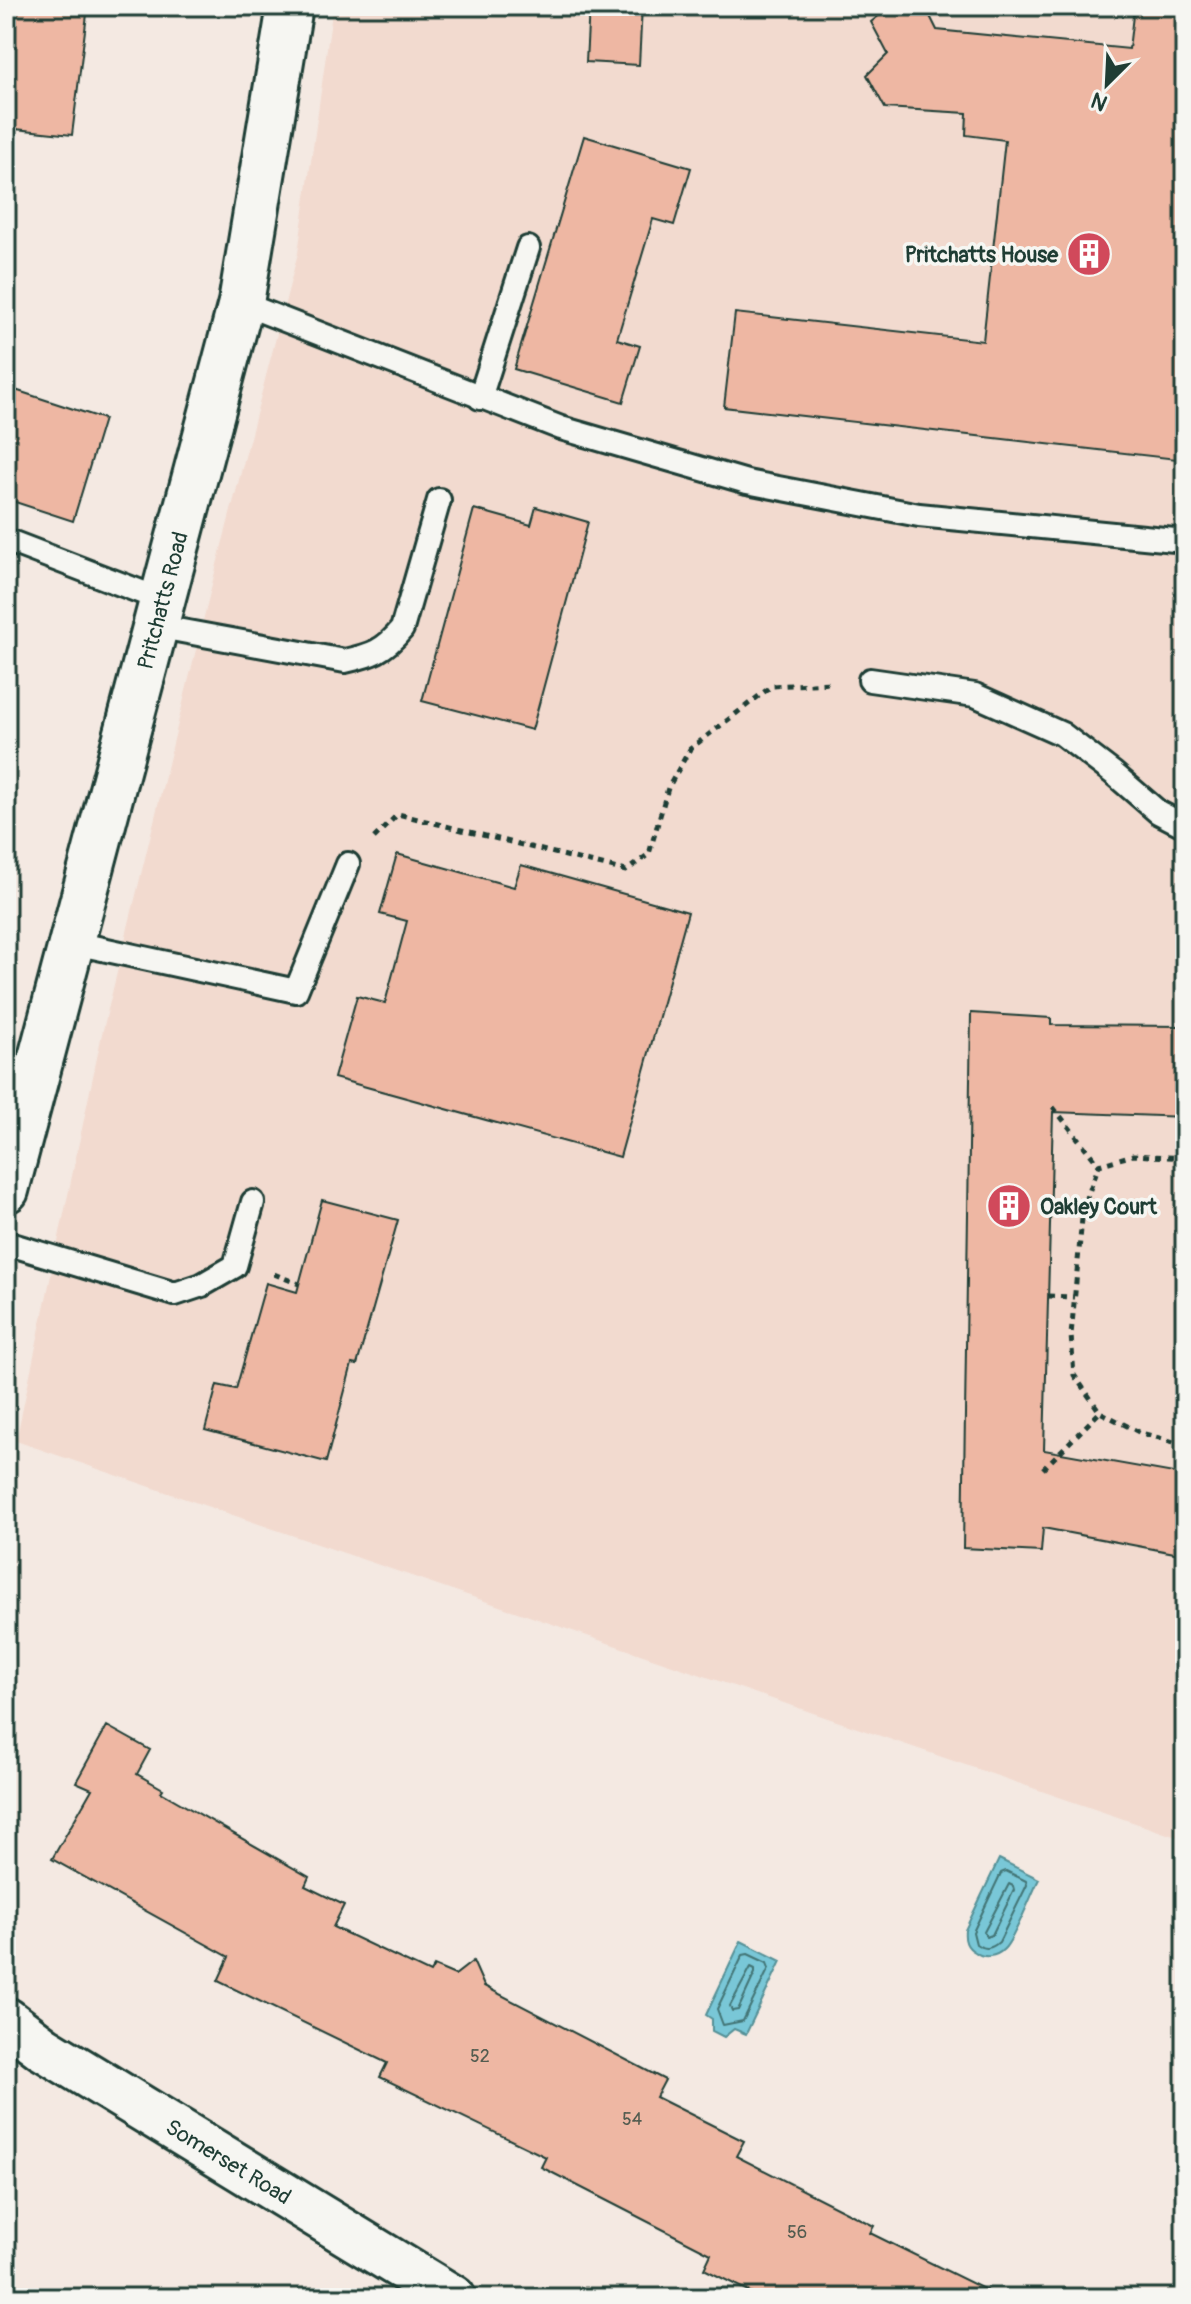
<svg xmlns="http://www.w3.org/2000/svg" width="1191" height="2304" font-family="Pangolin,sans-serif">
	<rect width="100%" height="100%" fill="#f4e9e2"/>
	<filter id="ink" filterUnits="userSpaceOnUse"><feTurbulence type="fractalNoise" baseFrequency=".0125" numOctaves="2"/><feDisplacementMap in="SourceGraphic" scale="16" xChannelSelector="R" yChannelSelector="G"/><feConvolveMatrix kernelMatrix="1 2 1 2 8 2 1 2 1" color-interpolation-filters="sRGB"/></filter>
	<g filter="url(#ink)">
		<path fill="#f2dacf" d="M333,6h852v1834l-1169,-399 86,-407 112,-458 84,-323z"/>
		<g fill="#79c7d7" stroke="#559096" stroke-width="2">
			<path d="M999,1859l40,20c-8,16 -24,59 -35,70 -8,8 -20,10 -29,3 -9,-5 -11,-12 -10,-22z"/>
			<path d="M741,1941l40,20 -35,73 -12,-5 -10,8 -12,-6v-12l-6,-4z"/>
		</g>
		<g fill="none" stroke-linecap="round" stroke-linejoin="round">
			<g stroke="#437475" stroke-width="2">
				<path d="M1006,1871l20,10 1,4 -28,57c-8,7 -14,8 -23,2l-3,-12 28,-59z"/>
				<path d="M1009,1884l4,2 1,4 -22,45 -6,2 -2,-5z"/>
				<path d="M748,1954l19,9 2,5 -26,53 -20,4 -6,-16 26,-54z"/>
				<path d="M751,1967l4,2v4l-17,37 -6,1 -2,-5z"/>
			</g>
		</g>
		<g fill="#eeb7a3" stroke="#1f3d34" stroke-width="2">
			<path d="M6,6h82l-16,129 -66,-7z"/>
			<path d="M589,6h53l-3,59 -53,-3z"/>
			<path d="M891,6h34l12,24 192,19 5,-42 51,6v447l-461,-53 11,-94 248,28 22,-201 -39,-5 1,-22 -82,-5 -18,-33 21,-21 -17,-32z"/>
			<path d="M584,136l107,32 -17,57 -21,-6 -36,120 23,7 -17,56 -109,-33z"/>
			<path d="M6,387l98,32 -31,102 -67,-22z"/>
			<path d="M536,507l52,15 -56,208 -110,-29 52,-192 57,16z"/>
			<path d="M397,854l117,33 7,-22 167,47 -68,245 -286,-79 23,-82 28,7 22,-82 -27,-7z"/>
			<path d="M971,1013l80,5v7l134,1v91l-132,-5 -9,338 141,25v80l-142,-27 -2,24 -78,-4z"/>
			<path d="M322,1200l76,20 -41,145 -5,-1 -26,98 -121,-32 12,-45 19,4 30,-106 31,9z"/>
			<path d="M107,1726l43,24 -13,24 26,15 -2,3 148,85 -4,9 39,19 -11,22 97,46 4,-7 21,9 18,-14 11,25 181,94 -9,17 88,44 -8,15 138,70 -4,7 132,65h-240l-58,-29 7,-15 -170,-87 5,-10 -166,-80 7,-14 -169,-82 11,-24 -177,-98 40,-70 -16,-7z"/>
		</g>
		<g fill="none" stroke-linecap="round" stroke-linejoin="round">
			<g stroke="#1f3d34" stroke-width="28">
				<g id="service">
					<path d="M241,303l320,125 186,54 172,33 266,26"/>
					<path d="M480,398l48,-150"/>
					<path d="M6,540l156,60"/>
					<path d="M155,626l190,35c27,-6 39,-10 57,-32l37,-129"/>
					<path d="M870,680l105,15 87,39 51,39 45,39 27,14"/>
					<path d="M70,942l226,49 52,-127"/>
					<path d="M6,1243l169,51 27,-9 33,-19 18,-64"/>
				</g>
			</g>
			<g stroke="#1f3d34" stroke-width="50">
				<g id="tertiary">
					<path id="s1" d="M6,1190l235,-887 49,-297"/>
					<path id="s2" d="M6,2020l37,28 410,250"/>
				</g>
			</g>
			<g stroke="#1f3d34" stroke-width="5" stroke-dasharray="6 6" stroke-linecap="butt">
				<path d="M374,838l24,-24 228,57 23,-17 19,-66 22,-39 82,-63 60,-3"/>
				<path d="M1053,1107l46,58"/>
				<path d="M1185,1158l-52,-3 -34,10 -16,43 -12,127 3,40 26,37 41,21 44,12"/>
				<path d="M274,1274l25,10"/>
				<path d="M1048,1296l26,1"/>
				<path d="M1043,1469l57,-57"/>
				<path d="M1185,1475v-2"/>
			</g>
			<use href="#service" stroke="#f6f6f2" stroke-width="22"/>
			<use href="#tertiary" stroke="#f6f6f2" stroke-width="44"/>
		</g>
	</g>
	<defs>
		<g id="building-disc" transform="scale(2.3)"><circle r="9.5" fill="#d1495b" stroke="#f6f6f2"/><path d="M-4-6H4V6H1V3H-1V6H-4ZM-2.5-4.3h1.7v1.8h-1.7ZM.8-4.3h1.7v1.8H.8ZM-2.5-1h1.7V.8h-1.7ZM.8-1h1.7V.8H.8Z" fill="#fff"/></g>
	</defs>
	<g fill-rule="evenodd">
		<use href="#building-disc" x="1089" y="254"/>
		<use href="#building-disc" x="1009" y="1206"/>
	</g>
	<g text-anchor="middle" stroke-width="7" stroke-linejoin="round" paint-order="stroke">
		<g font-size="18" fill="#535c50">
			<text x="480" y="2062">52</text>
			<text x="632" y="2125">54</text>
			<text x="797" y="2238">56</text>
		</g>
		<g font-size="22" font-weight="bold" fill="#1f3d34" stroke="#f6f6f2" text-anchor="end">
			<text x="1058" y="262">Pritchatts House</text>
			<text x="1040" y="1214" text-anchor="start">Oakley Court</text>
		</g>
		<g font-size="22" fill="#1f3d34" stroke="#f6f6f2">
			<text dy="8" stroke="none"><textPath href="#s1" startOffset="610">Pritchatts Road</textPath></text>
			<text dy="8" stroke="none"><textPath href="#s2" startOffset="264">Somerset Road</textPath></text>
		</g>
	</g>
	<rect width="1191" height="2304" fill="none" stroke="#f6f6f2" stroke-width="32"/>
	<rect x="16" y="16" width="1159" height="2272" fill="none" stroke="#1f3d34" stroke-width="3" filter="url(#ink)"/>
	<g transform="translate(1107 84) rotate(204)" stroke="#f6f6f2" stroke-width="6" paint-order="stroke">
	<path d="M0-6L14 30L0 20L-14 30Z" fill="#1f3d34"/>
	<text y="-12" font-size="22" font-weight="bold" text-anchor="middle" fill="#1f3d34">N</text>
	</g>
</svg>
